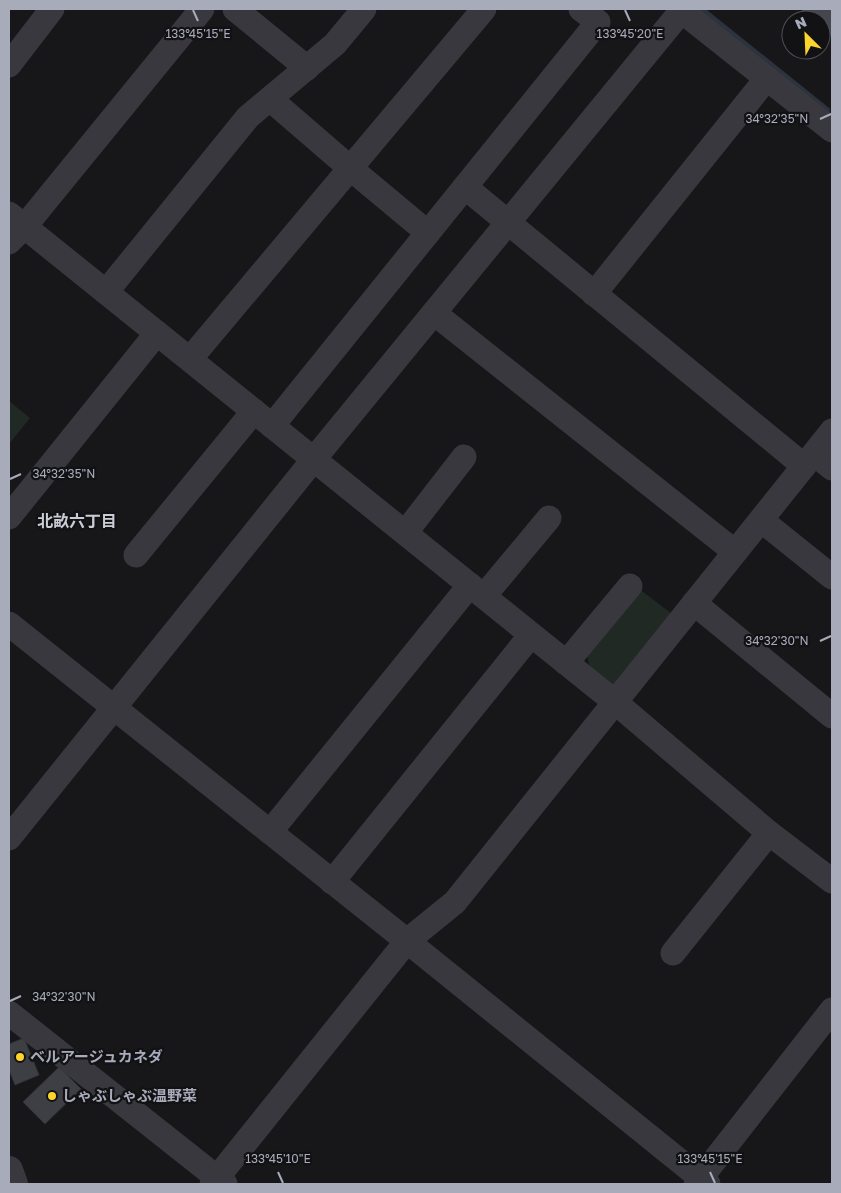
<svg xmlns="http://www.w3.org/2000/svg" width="841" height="1193" font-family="'Golos Text','Noto Sans JP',sans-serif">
	<rect width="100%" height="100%" fill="#171719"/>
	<g fill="#202923">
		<path d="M9,401l21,17 -21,26z"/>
		<path d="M638,588l34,26 -60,78 -22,-24 -4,-17z"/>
	</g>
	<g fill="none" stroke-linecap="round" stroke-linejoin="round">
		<path stroke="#2c333e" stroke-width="6" d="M701,9l126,101"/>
	</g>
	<g fill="#3e3f44" stroke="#313135">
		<path d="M24,1038l15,37 -24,10 -6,-15v-26z"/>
		<path d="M59,1067l22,22 -36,35 -22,-22z"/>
	</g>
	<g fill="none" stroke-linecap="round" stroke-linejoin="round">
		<g stroke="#38383e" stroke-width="25">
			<path d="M235,9l72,59"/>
			<path d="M679,9l153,121"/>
			<path d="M9,65l43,-56"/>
			<path d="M270,99l80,69 78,65"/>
			<path d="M465,187l339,279"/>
			<path d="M9,214l606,488 154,131 63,48"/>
			<path d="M9,242l16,-16 177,-217"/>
			<path d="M106,292l142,-175 87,-73 29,-35"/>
			<path d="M594,294l173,-216"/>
			<path d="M434,313l301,239"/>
			<path d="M190,359l294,-350"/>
			<path d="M272,426l326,-404 -17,-13"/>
			<path d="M815,454l17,14"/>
			<path d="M9,517l148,-184"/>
			<path d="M761,520l71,57"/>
			<path d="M405,533l59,-76"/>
			<path d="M136,555l118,-144"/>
			<path d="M484,596l65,-78"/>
			<path d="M694,603l138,113"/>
			<path d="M9,624l398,317 301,243"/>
			<path d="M566,663l64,-77"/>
			<path d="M270,832l200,-247"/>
			<path d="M9,838l305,-379 369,-450"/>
			<path d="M332,882l199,-247"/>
			<path d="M673,953l96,-120"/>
			<path d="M9,1013l216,171"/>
			<path d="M212,1184l195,-243 48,-39 377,-471"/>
			<path d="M696,1184l136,-174"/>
		</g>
		<path stroke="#38383e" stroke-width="28" d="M9,1170l5,14"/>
		<path stroke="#45464e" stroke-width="28" d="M816,9l16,13"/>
	</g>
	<path fill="none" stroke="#a8abba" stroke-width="2" d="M193,10l5,11M625,10l5,11M820,119l11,-5M10,479l11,-5M820,641l11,-5M10,1001l11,-5M278,1172l5,11M710,1172l5,11"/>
	<g fill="#fcd52c" stroke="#121214" stroke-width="2">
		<circle cx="20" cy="1057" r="5"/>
		<circle cx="52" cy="1096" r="5"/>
	</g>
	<g text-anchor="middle" stroke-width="4.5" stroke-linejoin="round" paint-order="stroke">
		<g font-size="15" font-weight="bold" fill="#a8abba" stroke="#121214" text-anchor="start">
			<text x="30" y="1062">ベルアージュカネダ</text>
			<text x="62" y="1101">しゃぶしゃぶ温野菜</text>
		</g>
		<g font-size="16" font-weight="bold" fill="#c9cbd5" stroke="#121214">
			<text x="77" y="527">北畝六丁目</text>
		</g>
	</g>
	<g font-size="12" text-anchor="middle" fill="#a8abba" stroke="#121214" stroke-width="4.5" stroke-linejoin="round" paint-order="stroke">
		<text x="630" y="38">133°45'20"E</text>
		<text x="198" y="38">133°45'15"E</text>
		<text x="777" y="123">34°32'35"N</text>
		<text x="64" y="478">34°32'35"N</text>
		<text x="777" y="645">34°32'30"N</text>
		<text x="64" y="1001">34°32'30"N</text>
		<text x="278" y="1163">133°45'10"E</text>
		<text x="710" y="1163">133°45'15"E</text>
	</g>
	<rect width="841" height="1193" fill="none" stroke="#a8abba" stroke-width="20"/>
	<g transform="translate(806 35) rotate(336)"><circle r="24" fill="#121214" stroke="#4e4f56"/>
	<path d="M0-4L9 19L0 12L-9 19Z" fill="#fcd52c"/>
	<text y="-8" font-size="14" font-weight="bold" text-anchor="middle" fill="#a8abba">N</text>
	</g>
</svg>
